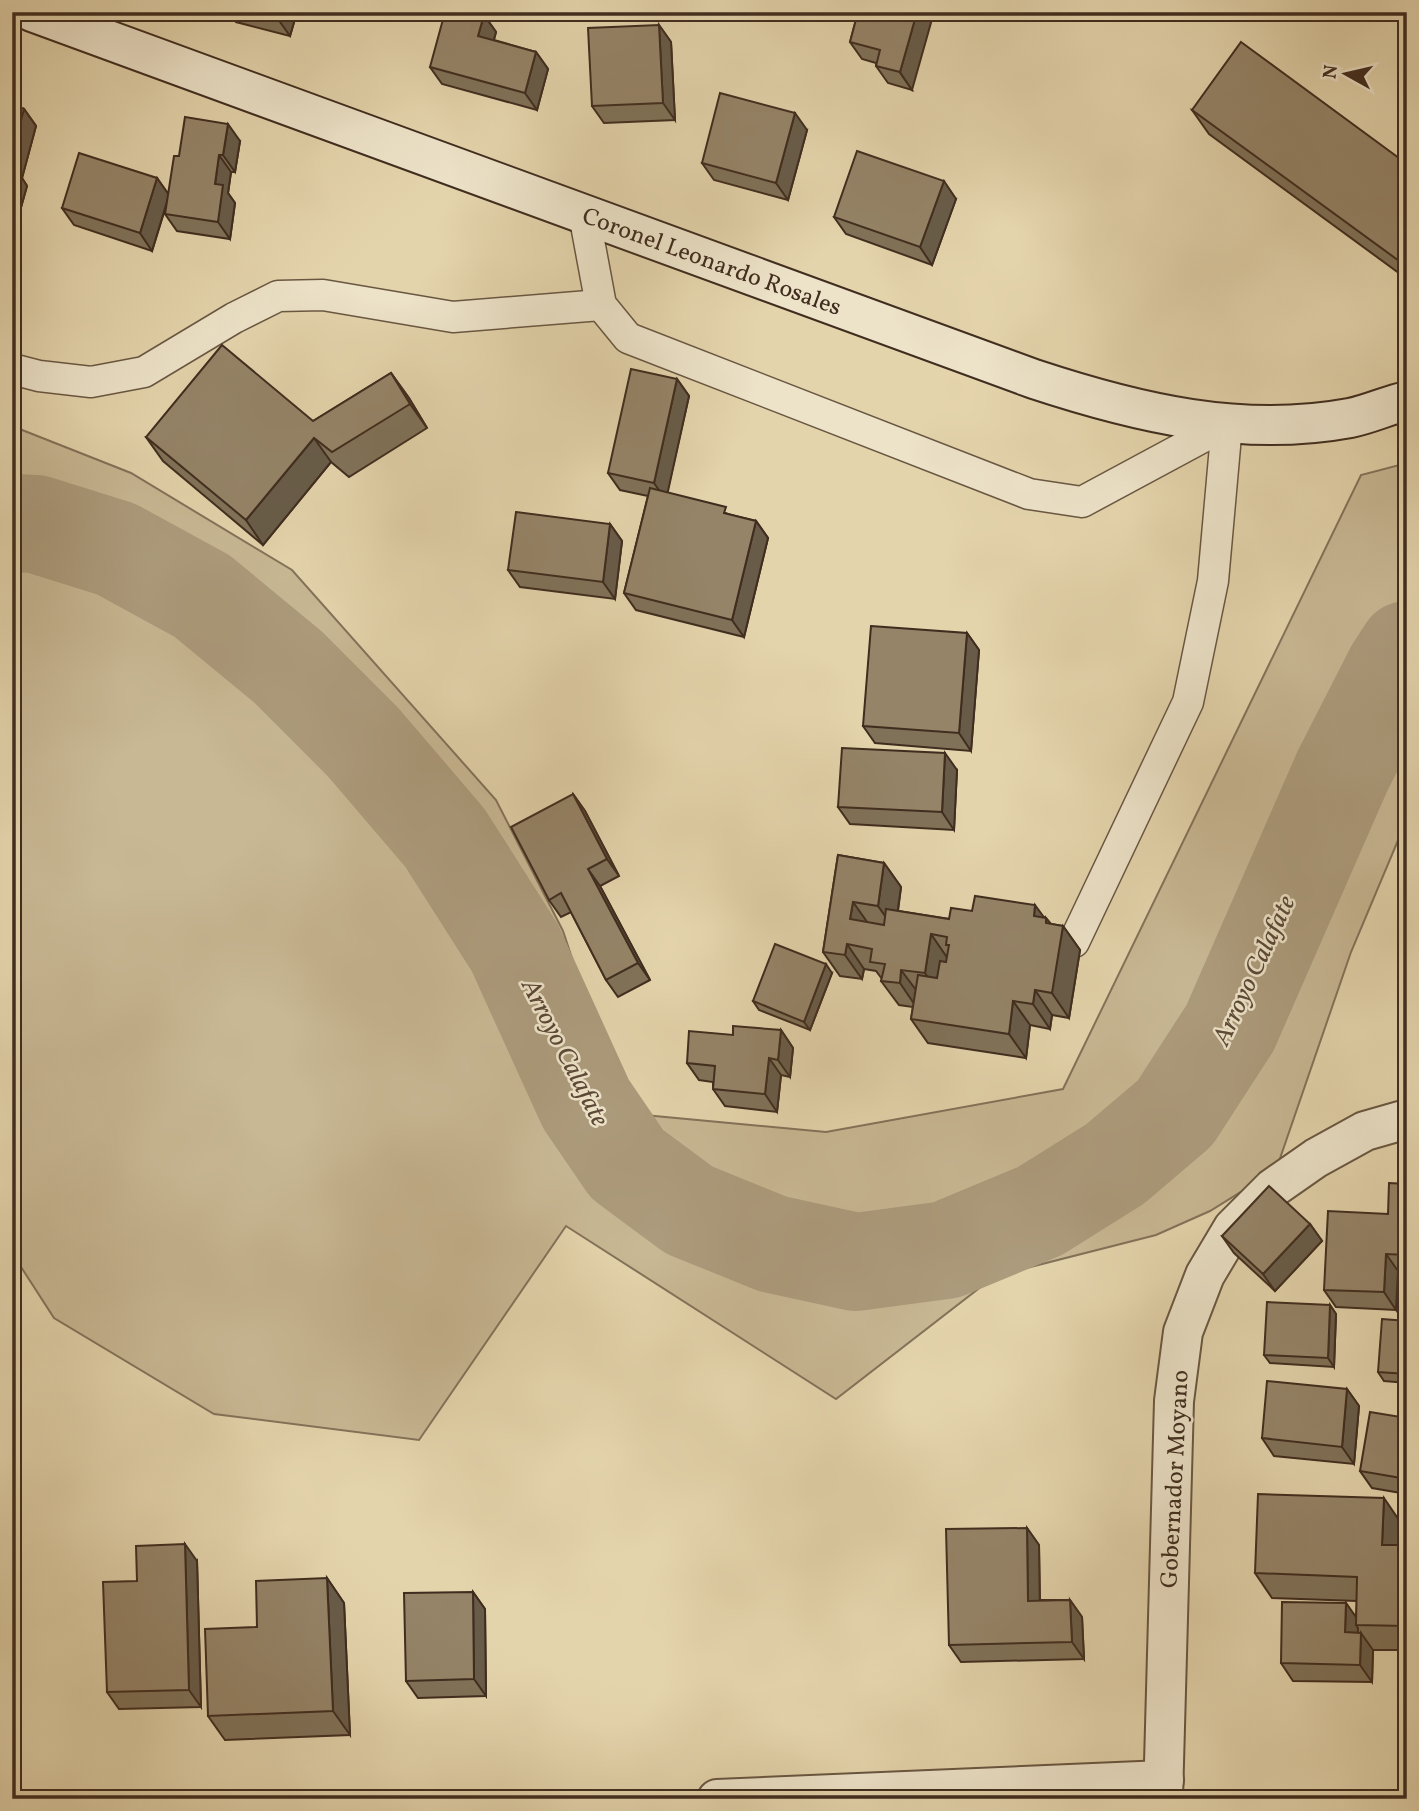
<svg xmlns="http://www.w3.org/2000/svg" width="1419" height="1811" font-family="Vollkorn,serif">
	<rect width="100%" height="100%" fill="#e4d4ac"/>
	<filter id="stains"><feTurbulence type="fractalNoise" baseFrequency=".00286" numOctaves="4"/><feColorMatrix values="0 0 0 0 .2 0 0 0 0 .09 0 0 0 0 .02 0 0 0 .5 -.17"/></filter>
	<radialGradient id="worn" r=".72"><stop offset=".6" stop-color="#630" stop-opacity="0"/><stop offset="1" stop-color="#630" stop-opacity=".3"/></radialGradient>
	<path fill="#c8b894" stroke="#84725a" stroke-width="2" d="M12,426l119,47 161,97 204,230 67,131 60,182 203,19 237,-43 298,-614 46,-12v356l-56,133 -75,218 -66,41 -54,24 -161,41 -159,123 -270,-173 -147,214 -205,-26 -160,-96 -42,-65z"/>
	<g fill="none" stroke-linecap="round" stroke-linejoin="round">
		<path stroke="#ac9b7c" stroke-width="98" d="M12,523l24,1 80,25 86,47 86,71 75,75 82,96 70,110 71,156 41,60 62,46 84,34 83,18 90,-12 94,-39 75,-47 60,-51 55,-85 112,-256 52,-102 13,-20"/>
		<g stroke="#695742" stroke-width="33">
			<g id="service">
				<path d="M584,214l17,91 27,33 401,156 53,8 145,-78"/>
				<path d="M12,369l27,7 52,6 53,-10 90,-54 44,-22 45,-1 130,22 148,-12"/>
				<path d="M1074,942l114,-240 25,-121 14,-157"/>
			</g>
		</g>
		<g stroke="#695742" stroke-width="42">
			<g id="minor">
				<path d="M717,1799l447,-19"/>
				<path d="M1163,1799l11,-398 9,-69 22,-57 28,-47 40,-40 43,-30 49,-27 42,-12"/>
			</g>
		</g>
		<g stroke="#402d1f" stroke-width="42">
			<path id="secondary" d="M32,12l1002,367c103,34 208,59 316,39 20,-4 38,-13 57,-17"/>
		</g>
		<use href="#service" stroke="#ede3c9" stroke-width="30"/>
		<use href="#minor" stroke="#ede3c9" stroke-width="38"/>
		<use href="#secondary" stroke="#ede3c9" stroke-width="38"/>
	</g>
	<g fill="#807259" stroke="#402d1f" stroke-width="2">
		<path d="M229,12h68l-7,24 -54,-14z"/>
		<path d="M858,12l54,78 -24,-7 -12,-17v-3l-14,-4 -12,-17z"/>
		<path d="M484,15l12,17 -2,8 42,12 12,17 -11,41 -95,-26 -12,-17z"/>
		<path d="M659,25l12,17 4,78 -71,3 -12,-17z"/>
		<path d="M12,106l12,3 12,17 -14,52 5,8 -9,32 -6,-1z"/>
		<path d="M1192,110l215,54v115l-198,-145z"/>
		<path d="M807,130l-19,70 -74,-20 -12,-17z"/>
		<path d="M240,141l-5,31h-4l-3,21 7,10 -5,36 -53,-8 -12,-17 2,-11 -15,48 -78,-26 -12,-17 95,-30 11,16 11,-38z"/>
		<path d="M956,199l-24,66 -86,-31 -12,-17z"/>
		<path d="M391,373l18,25 18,30 -78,49 -18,-15 -68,83 -100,-84 -17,-24 167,-16z"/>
		<path d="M677,379l12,17 -22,97 64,22 25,6 12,17 -24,99 -108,-27 -12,-17 24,-97 -28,-6 -12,-17z"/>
		<path d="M610,524l12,17 -7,58 -95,-12 -12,-17z"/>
		<path d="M967,633l12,17 -8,101 -96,-8 -12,-17z"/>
		<path d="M957,770l-3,60 -104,-6 -12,-17z"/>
		<path d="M573,794l12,17 34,65 -19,10 50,94 -32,17 -12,-17 -35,-68 -10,5 -12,-17z"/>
		<path d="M838,855l46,8 17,24 -3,24 51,8 23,-8 72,6 2,1 5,6 12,2 17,24 -11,68 -17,-3 -2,14 -20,-4 -4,33 -98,-15 -17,-24 2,-12 -14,-2 -18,-24 1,-2 -6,-8 -12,-2 -2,10 -22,-3 -17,-24z"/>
		<path d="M832,973l-22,57 -51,-20 -6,-9z"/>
		<path d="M781,1030l12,18 -3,29 -9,-2 -4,37 -52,-6 -12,-17v-7l-14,-2 -12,-17 46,-28z"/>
		<path d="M1407,1184v87h-9l-2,39 -60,-3 -12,-17 64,-76z"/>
		<path d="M1310,1224l12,17 -47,50 -41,-38 -12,-17z"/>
		<path d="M1330,1305l6,9 -2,53 -64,-4 -6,-8z"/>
		<path d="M1407,1321v62l-23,-2 -6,-9z"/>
		<path d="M1347,1389l12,17 -5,58 -80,-8 -12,-18z"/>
		<path d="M1407,1418v76l-35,-6 -12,-17z"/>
		<path d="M1401,1523l-1,22h7v105h-34l-1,32 -79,-1 -12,-18 65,-60 10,15 1,-17 -85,-3 -17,-25z"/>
		<path d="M1027,1528l12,17 1,55h30l12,17 2,42 -123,3 -12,-17z"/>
		<path d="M197,1561l4,146 -82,2 -12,-17z"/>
		<path d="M327,1578l17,25 6,132 -125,5 -17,-24z"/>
		<path d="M473,1592l12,17 1,87 -68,2 -12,-17z"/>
	</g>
	<g fill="#685c49" stroke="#402d1f" stroke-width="2">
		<path d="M280,12h17l-7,24 -12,-17z"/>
		<path d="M917,12h17l-22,78 -12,-18z"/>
		<path d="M484,15l12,17 -6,21 -12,-17z"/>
		<path d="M659,25l12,17 4,78 -12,-17z"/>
		<path d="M536,52l12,17 -11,41 -12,-17z"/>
		<path d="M24,109l12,17 -14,52 5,8 -9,32 -6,-8v-58z"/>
		<path d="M795,113l12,17 -19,70 -12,-17z"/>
		<path d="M228,124l12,17 -5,31 -12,-17z"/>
		<path d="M219,155l12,17 -3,21 7,10 -5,36 -12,-17 -3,-38z"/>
		<path d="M157,178l12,17 -17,56 -12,-18z"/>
		<path d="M944,181l12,18 -24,66 -12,-18z"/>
		<path d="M391,373l18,25 18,30 -17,-24z"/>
		<path d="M677,379l12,17 -23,104 -12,-17z"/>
		<path d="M314,438l17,24 -68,83 -17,-25z"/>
		<path d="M756,521l12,17 -24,99 -12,-17z"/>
		<path d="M610,524l12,17 -7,58 -12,-17z"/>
		<path d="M967,633l12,17 -8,101 -12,-18z"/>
		<path d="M945,753l12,17 -3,60 -12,-18z"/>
		<path d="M573,794l12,17 34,65 -12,-17z"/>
		<path d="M884,863l17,24 -6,43 -17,-24z"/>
		<path d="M588,869l12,17 50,94 -12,-17z"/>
		<path d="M853,902l17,24 -20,-7z"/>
		<path d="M1035,905l11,15v-2l15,20 2,-12 17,24 -11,68 -17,-25 -18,-77z"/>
		<path d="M931,934l17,25 -6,39 -17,-25z"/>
		<path d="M847,944l17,25 -2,10 -17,-24z"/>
		<path d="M826,964l6,9 -22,57 -6,-8z"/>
		<path d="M901,970l18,24 -2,14 -17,-25z"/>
		<path d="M1035,990l17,25 -2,14 -17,-25z"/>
		<path d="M1013,1001l17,24 -4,33 -17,-24z"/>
		<path d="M781,1030l12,18 -3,29 -12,-17z"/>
		<path d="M769,1058l12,17 -4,37 -12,-18z"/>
		<path d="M1310,1224l12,17 -47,50 -12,-17z"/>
		<path d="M1386,1254l12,17 -2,39 -12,-18z"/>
		<path d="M1330,1305l6,9 -2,53 -6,-9z"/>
		<path d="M1347,1389l12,17 -5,58 -12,-17z"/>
		<path d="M1384,1498l17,25 -2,46 -17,-24z"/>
		<path d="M1027,1528l12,17 1,73 -12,-17z"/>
		<path d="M185,1544l12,17 4,146 -12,-17z"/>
		<path d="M327,1578l17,25 6,132 -17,-24z"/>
		<path d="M473,1592l12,17 1,87 -12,-17z"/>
		<path d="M1070,1600l12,17 2,42 -12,-17z"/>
		<path d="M1346,1603l12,17 -2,5 2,3 -1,21 -12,-17z"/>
		<path d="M1361,1633l12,17 -1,32 -12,-17z"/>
	</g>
	<g fill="#958468" stroke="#402d1f" stroke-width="2">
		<path d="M253,12h27l-2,7z"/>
		<path d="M445,12h30l9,3 -6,21 58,16 -11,41 -95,-26z"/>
		<path d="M858,12h59l-17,60 -24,-6 4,-16 -30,-8z"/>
		<path d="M659,25l4,78 -71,3 -4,-78z"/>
		<path d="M1241,42l166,122v101l-1,1 -214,-156z"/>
		<path d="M720,93l75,20 -19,70 -74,-20z"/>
		<path d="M12,106l12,3 -12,43z"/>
		<path d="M185,117l43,7 -5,31h-4l-4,29 8,1 -5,37 -53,-8 9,-58h5z"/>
		<path d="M857,151l87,30 -24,66 -86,-30z"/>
		<path d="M79,153l78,25 -17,55 -78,-25z"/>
		<path d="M12,168l3,1 -3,11z"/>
		<path d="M222,345l91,76 78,-48 19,31 -78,48 -18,-14 -68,82 -100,-83z"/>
		<path d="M631,369l46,10 -23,104 -46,-10z"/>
		<path d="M650,488l76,19 -2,6 32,8 -24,99 -108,-27z"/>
		<path d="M516,512l94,12 -7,58 -95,-12z"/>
		<path d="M871,626l96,7 -8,100 -96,-7z"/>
		<path d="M842,748l103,5 -3,59 -104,-5z"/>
		<path d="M573,794l34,65 -19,10 50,94 -32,17 -45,-87 -12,7 -38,-73z"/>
		<path d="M838,855l46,8 -6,43 -25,-4 -3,17 34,6 2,-16 63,10 2,-11 21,3 3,-15 60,9 -1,11 12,2v5l17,3 -11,67 -17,-3 -2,14 -20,-3 -4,33 -98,-15 7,-44 19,3 3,-17 6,1 3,-17h-3l1,-8 -16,-3 -6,39 -24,-3 -1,13 -19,-2 4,-17 -15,-2 2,-13 -25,-5 -2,11 -22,-3z"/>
		<path d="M775,944l51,20 -22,58 -51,-21z"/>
		<path d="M733,1026l48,4 -3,30 -9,-2 -4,36 -52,-5 2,-23 -28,-3 2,-32 44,4z"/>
		<path d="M1389,1183l18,1v71l-21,-1 -2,38 -60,-2 4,-79 60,3z"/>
		<path d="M1269,1186l41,38 -47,50 -41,-38z"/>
		<path d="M1267,1302l63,3 -2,53 -64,-3z"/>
		<path d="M1382,1319l25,2v53l-29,-2z"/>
		<path d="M1267,1381l80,8 -5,58 -80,-9z"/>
		<path d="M1370,1412l37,6v61l-47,-8z"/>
		<path d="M1258,1494l126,4 -2,47h25v81l-51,-1 1,-48 -102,-4z"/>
		<path d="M1027,1528l1,73 42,-1 2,42 -123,3 -3,-116z"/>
		<path d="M185,1544l4,146 -82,2 -4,-110 34,-1 -1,-35z"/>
		<path d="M327,1578l6,133 -125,5 -3,-87 52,-2 -1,-46z"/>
		<path d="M473,1592l1,87 -68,2 -2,-88z"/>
		<path d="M1282,1602l64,1 -1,29 16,1 -1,32 -79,-2z"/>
	</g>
	<g text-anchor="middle" stroke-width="5" stroke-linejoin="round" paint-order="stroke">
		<g font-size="24" fill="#402d1f" stroke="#ede3c9">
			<text transform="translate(712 261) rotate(20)" y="8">Coronel Leonardo Rosales</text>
			<text transform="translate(1174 1479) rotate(-87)" y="8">Gobernador Moyano</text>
		</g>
		<g font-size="26" font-style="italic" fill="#5b4836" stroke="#ede3c9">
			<text transform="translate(1253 970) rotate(-65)" y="9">Arroyo Calafate</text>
			<text transform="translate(566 1052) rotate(63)" y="9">Arroyo Calafate</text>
		</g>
	</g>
	<rect width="1419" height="1811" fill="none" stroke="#e4d4ac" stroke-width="42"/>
	<rect x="14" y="14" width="1391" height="1783" fill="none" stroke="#402d1f" stroke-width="3.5"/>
	<rect x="21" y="21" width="1377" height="1769" fill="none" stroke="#402d1f" stroke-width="2"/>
	<g transform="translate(1346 74) rotate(278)" stroke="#ede3c9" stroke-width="5" paint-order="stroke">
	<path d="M0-5L12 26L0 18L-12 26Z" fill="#402d1f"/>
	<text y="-10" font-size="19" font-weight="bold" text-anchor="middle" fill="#402d1f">N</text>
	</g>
	<rect width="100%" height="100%" filter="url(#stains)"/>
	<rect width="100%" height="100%" fill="url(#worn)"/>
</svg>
